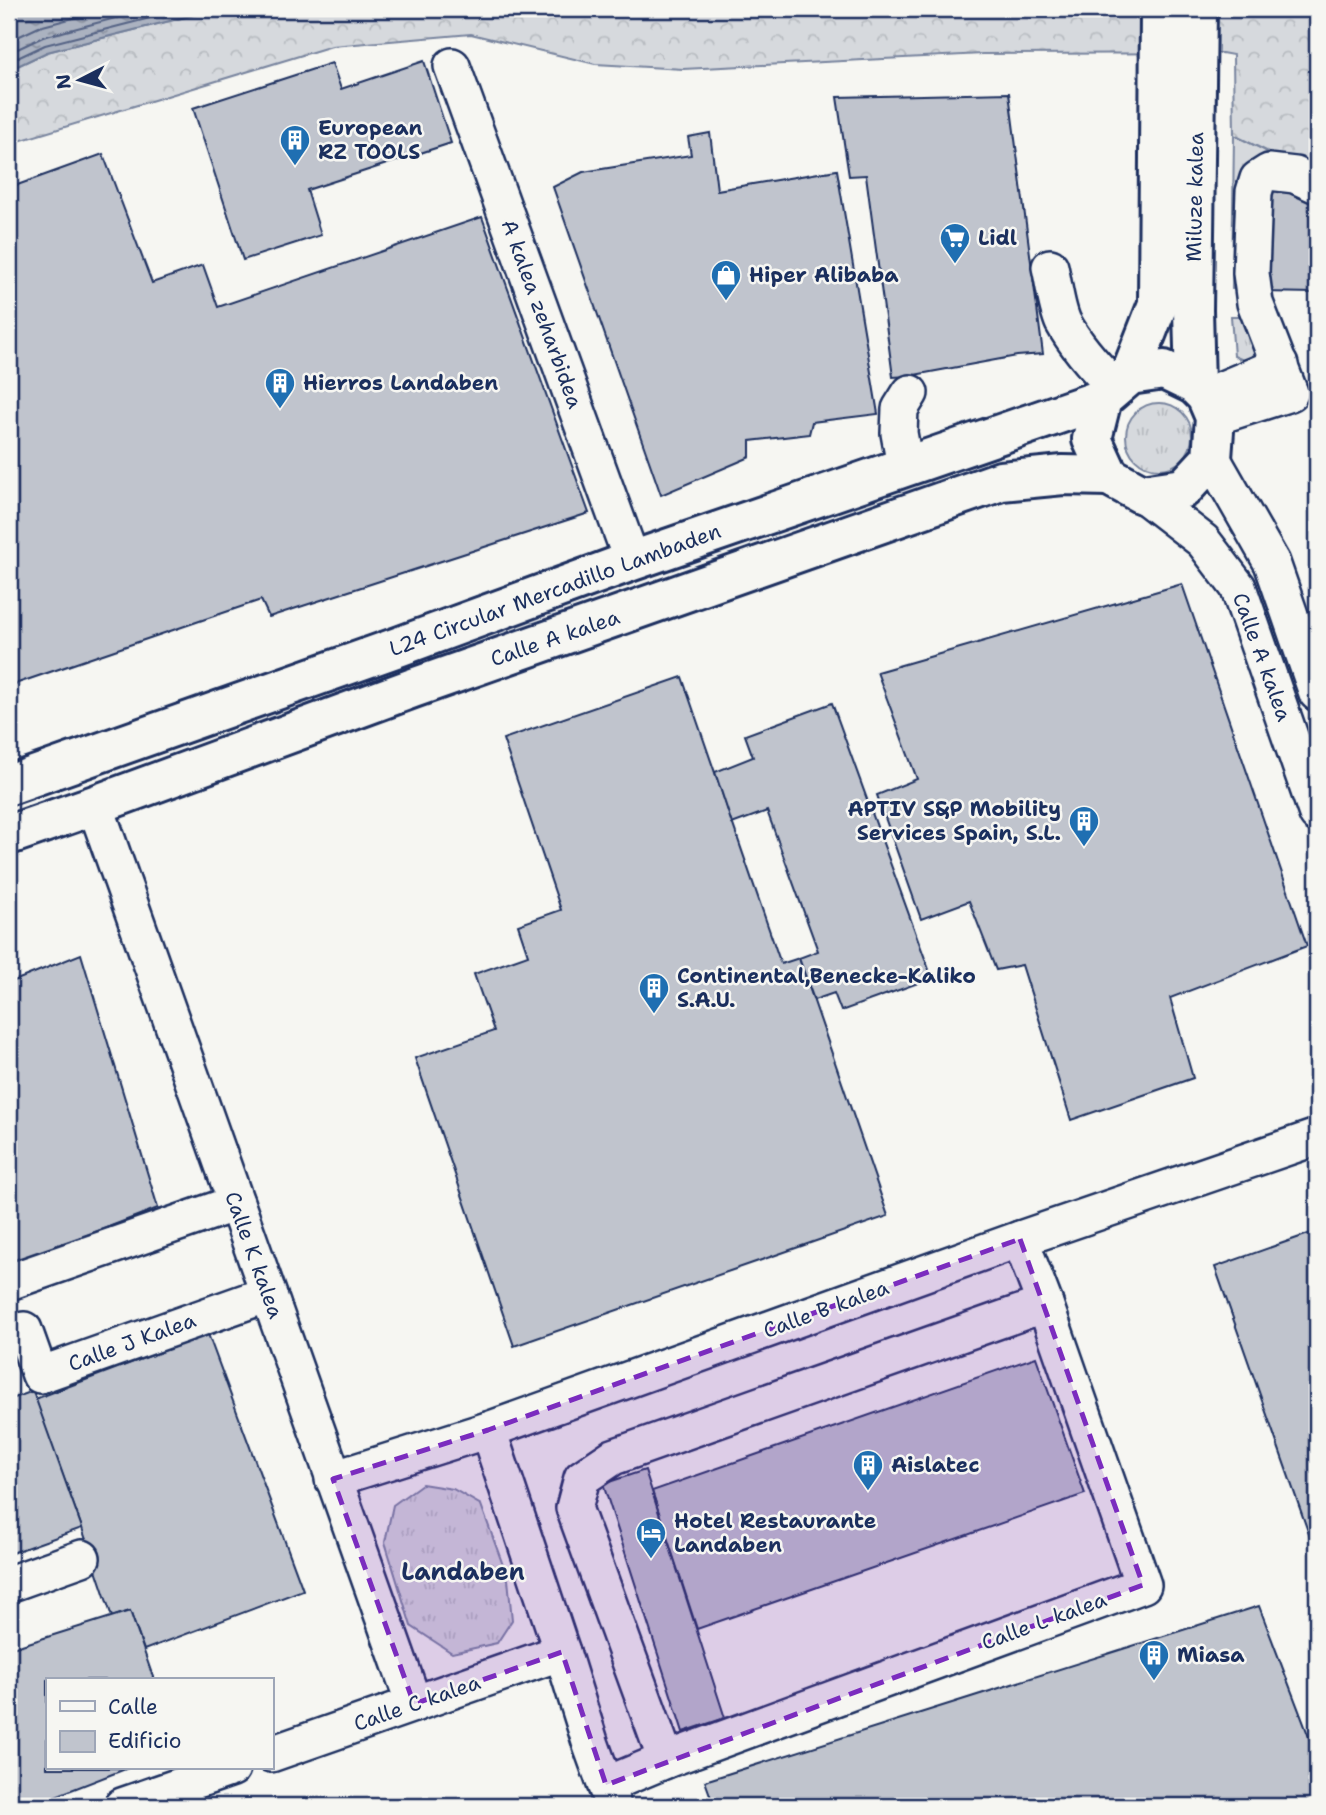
<svg xmlns="http://www.w3.org/2000/svg" width="1326" height="1815" font-family="'Shantell Sans',sans-serif">
	<defs>
		<pattern id="grass-tufts" width="24" height="20" patternUnits="userSpaceOnUse" patternTransform="scale(1.75)"><rect width="24" height="20" fill="#d6d9dd"/><path d="M3 7l-1-3M5 7V3M7 7l1-3M15 17l-1-3M17 17v-4M19 17l1-3" fill="none" stroke="#b7bbc0"/></pattern>
		<pattern id="forest-crowns" width="20" height="18" patternUnits="userSpaceOnUse" patternTransform="scale(1.75)"><rect width="20" height="18" fill="#d6d9dd"/><path d="M2 6a3 3 0 1 1 6 0M12 15a3 3 0 1 1 6 0" fill="none" stroke="#b7bbc0"/></pattern>
		<pattern id="water-ripples" width="26" height="14" patternUnits="userSpaceOnUse" patternTransform="scale(1.75)"><rect width="26" height="14" fill="#abb2c0"/><path d="M2 4q2-2 4 0t4 0M15 11q2-2 4 0t4 0" fill="none" stroke="#8a919f"/></pattern>
	</defs>
	<rect width="100%" height="100%" fill="#f6f6f2"/>
	<filter id="ink" filterUnits="userSpaceOnUse"><feTurbulence type="fractalNoise" baseFrequency=".0143" numOctaves="2"/><feDisplacementMap in="SourceGraphic" scale="14" xChannelSelector="R" yChannelSelector="G"/><feConvolveMatrix kernelMatrix="1 2 1 2 8 2 1 2 1" color-interpolation-filters="sRGB"/></filter>
	<g filter="url(#ink)">
		<g fill="url(#grass-tufts)" stroke="#78849e" stroke-width="2">
			<path d="M1234,135l34,17 -13,8 -10,129h-13z"/>
			<path d="M1231,316h13c2,13 6,26 16,34l-6,9h-13l-7,-3z"/>
			<circle cx="1159" cy="436" r="33"/>
			<path d="M422,1484l31,5 28,16 27,74 4,41 -15,23 -45,10 -41,-27 -26,-84 8,-37z"/>
		</g>
		<path fill="url(#forest-crowns)" stroke="#78849e" stroke-width="2" d="M217,9h1100v167l-83,-41 -1,-80 -11,-2 -239,1 -300,15 -88,-5 -124,-30 -139,12 -323,98v-74l38,-18z"/>
		<path fill="url(#water-ripples)" stroke="#717e99" stroke-width="2" d="M9,9h208l-170,43 -38,18z"/>
		<g fill="none" stroke-linecap="round" stroke-linejoin="round">
			<g stroke="#556385" stroke-width="2">
				<path d="M9,41l30,-14 69,-18"/>
				<path d="M9,53l34,-16 107,-28"/>
				<path d="M9,62l36,-17 140,-36"/>
			</g>
		</g>
		<g fill="#c0c4cd" stroke="#1b2f5e" stroke-width="2">
			<path d="M424,61l27,82 -144,47 14,45 -78,25 -50,-152 139,-45 9,26z"/>
			<path d="M1009,93l34,261 -26,2 -108,20 -16,1 -27,-202 -17,1 -12,-79z"/>
			<path d="M710,133l7,57 120,-20 41,244 -66,8 -3,12 -59,7v16l-89,38 -108,-308 30,-15 108,-17 -3,-18z"/>
			<path d="M103,154l49,129 51,-18 15,42 264,-90 107,296 -320,104 -8,-17 -252,86v-498z"/>
			<path d="M1307,187l10,7 -3,99 -52,-1 -1,-102z"/>
			<path d="M1182,584l125,362 -137,52 23,80 -122,42 -49,-155 -26,5 -27,-69 -48,18 -44,-124 40,-16 -40,-107z"/>
			<path d="M682,677l99,287 18,-6 89,258 -374,130 -99,-288 79,-27 -20,-57 54,-19 -10,-30 43,-15 -58,-171z"/>
			<path d="M832,703l100,275 -91,33 -7,-18 -20,7 -15,-42 19,-7 -51,-140 -35,13 -17,-52 38,-15 -8,-22z"/>
			<path d="M81,954l77,254 -149,57v-282z"/>
			<path d="M1317,1231v326l-102,-290z"/>
			<path d="M208,1334l95,256 -159,60 -14,-39 -18,6 -30,-89 -47,-129z"/>
			<path d="M1036,1357l49,137 -388,135 -45,-138z"/>
			<path d="M33,1391l49,137 -73,26v-154z"/>
			<path d="M645,1470l80,248 -42,14 -80,-248z"/>
			<path d="M1259,1606l58,152v48h-603l-9,-25z"/>
			<path d="M130,1611l24,69h-107v88h81l-98,38h-21v-157z"/>
		</g>
		<g fill="none" stroke-linecap="round" stroke-linejoin="round">
			<g stroke="#1b2f5e" stroke-width="40">
				<g id="minor">
					<path d="M452,66l180,495"/>
					<path d="M1050,267c4,17 6,39 13,55 13,24 33,46 52,65"/>
					<path d="M1206,396l74,-31"/>
					<path d="M1215,417l75,-24 -35,-90 -4,-30 3,-81 4,-13 11,-7 26,3 22,10"/>
					<path d="M1212,458l60,105 45,130"/>
					<path d="M905,466l-6,-33 1,-24 10,-16"/>
					<path d="M1142,494l61,47 35,46 79,227"/>
					<path d="M95,805l319,899"/>
					<path d="M9,1282l227,-79"/>
					<path d="M24,1330l16,45 228,-81"/>
					<path d="M488,1430l74,222 29,93 22,61"/>
					<path d="M333,1479l155,-49 532,-191 297,-102"/>
					<path d="M9,1584l73,-26"/>
					<path d="M271,1754l291,-102"/>
					<path d="M666,1760l-92,-252 8,-30 31,-21 432,-153"/>
					<path d="M606,1785l60,-25 477,-175 -98,-281 -25,-65"/>
					<path d="M122,1806l110,-38"/>
				</g>
			</g>
			<g stroke="#1b2f5e" stroke-width="44">
				<g id="major">
					<path d="M1164,370l31,15 11,11 9,21 -3,41 -28,30 -42,6 -33,-18 -17,-37 10,-40 28,-24z"/>
					<path d="M1130,375l28,-71 2,-295"/>
					<path d="M1195,385l-2,-75 4,-301"/>
					<path d="M9,785l389,-138 234,-86 470,-162"/>
					<path d="M9,835l86,-30 318,-117 588,-207 62,-6 46,1"/>
				</g>
			</g>
			<use href="#minor" stroke="#f6f6f2" stroke-width="35"/>
			<use href="#major" stroke="#f6f6f2" stroke-width="38"/>
		</g>
	</g>
	<path fill="#7b2cbf" fill-opacity="0.2" stroke="#7b2cbf" stroke-width="5" stroke-dasharray="14 9" stroke-linejoin="round" d="M1020,1239l123,346 -537,200 -44,-133 -148,52 -81,-225 155,-49z"/>
	<defs>
		<g id="building-pin" transform="scale(1.575)"><path d="M0 17L-7.5 6A9.5 9.5 0 1 1 7.5 6Z" fill="#1f6fb2" stroke="#f6f6f2"/><path d="M-4-6H4V6H1V3H-1V6H-4ZM-2.5-4.3h1.7v1.8h-1.7ZM.8-4.3h1.7v1.8H.8ZM-2.5-1h1.7V.8h-1.7ZM.8-1h1.7V.8H.8Z" fill="#fff"/></g>
		<g id="supermarket-pin" transform="scale(1.575)"><path d="M0 17L-7.5 6A9.5 9.5 0 1 1 7.5 6Z" fill="#1f6fb2" stroke="#f6f6f2"/><path d="M-6-5.5h2.5l.6 2H6L4.5 2H-2.5L-4.4-4H-6ZM-1.5 3.2a1.3 1.3 0 1 0 .1 0ZM3 3.2a1.3 1.3 0 1 0 .1 0Z" fill="#fff"/></g>
		<g id="shop-pin" transform="scale(1.575)"><path d="M0 17L-7.5 6A9.5 9.5 0 1 1 7.5 6Z" fill="#1f6fb2" stroke="#f6f6f2"/><path d="M-5-2.5h2.3a2.7 3.5 0 0 1 5.4 0H5L5.5 6h-11ZM-1.5-2.5h3a1.5 2.3 0 0 0-3 0Z" fill="#fff"/></g>
		<g id="hotel-pin" transform="scale(1.575)"><path d="M0 17L-7.5 6A9.5 9.5 0 1 1 7.5 6Z" fill="#1f6fb2" stroke="#f6f6f2"/><path d="M-6-4.5h1.5V1H6V5H4.5V3h-9V5H-6ZM-4 0a1.8 1.8 0 1 1 3.6 0ZM.5 0V-2.5h3Q6-2.5 6 0Z" fill="#fff"/></g>
	</defs>
	<g fill-rule="evenodd">
		<use href="#building-pin" x="295" y="140"/>
		<use href="#supermarket-pin" x="955" y="238"/>
		<use href="#shop-pin" x="726" y="275"/>
		<use href="#building-pin" x="280" y="383"/>
		<use href="#building-pin" x="1084" y="821"/>
		<use href="#building-pin" x="654" y="988"/>
		<use href="#building-pin" x="868" y="1465"/>
		<use href="#hotel-pin" x="651" y="1533"/>
		<use href="#building-pin" x="1154" y="1655"/>
	</g>
	<g text-anchor="middle" stroke-width="5" stroke-linejoin="round" paint-order="stroke">
		<g font-size="21" font-weight="bold" fill="#1b2f5e" stroke="#f6f6f2" text-anchor="start">
			<text x="318" y="135">European<tspan x="318" dy="24">RZ TOOLS</tspan></text>
			<text x="978" y="245">Lidl</text>
			<text x="749" y="282">Hiper Alibaba</text>
			<text x="303" y="390">Hierros Landaben</text>
			<text x="1061" y="816" text-anchor="end">APTIV S&amp;P Mobility<tspan x="1061" dy="24">Services Spain, S.L.</tspan></text>
			<text x="677" y="983">Continental,Benecke-Kaliko<tspan x="677" dy="24">S.A.U.</tspan></text>
			<text x="891" y="1472">Aislatec</text>
			<text x="674" y="1528">Hotel Restaurante<tspan x="674" dy="24">Landaben</tspan></text>
			<text x="1177" y="1662">Miasa</text>
		</g>
		<g font-size="21" fill="#1b2f5e" stroke="#f6f6f2">
			<text transform="translate(1195 197) rotate(-89)" y="7">Miluze kalea</text>
			<text transform="translate(542 314) rotate(70)" y="7">A kalea zeharbidea</text>
			<text transform="translate(555 590) rotate(-20)" y="7">L24 Circular Mercadillo Lambaden</text>
			<text transform="translate(555 638) rotate(-19)" y="7">Calle A kalea</text>
			<text transform="translate(1262 657) rotate(70)" y="7">Calle A kalea</text>
			<text transform="translate(254 1255) rotate(70)" y="7">Calle K kalea</text>
			<text transform="translate(826 1309) rotate(-20)" y="7">Calle B kalea</text>
			<text transform="translate(132 1342) rotate(-20)" y="7">Calle J Kalea</text>
			<text transform="translate(1044 1621) rotate(-20)" y="7">Calle L kalea</text>
			<text transform="translate(417 1703) rotate(-19)" y="7">Calle C kalea</text>
		</g>
		<g font-size="24" font-weight="bold" fill="#1b2f5e" stroke="#f6f6f2">
			<text x="463" y="1580">Landaben</text>
		</g>
	</g>
	<rect width="1326" height="1815" fill="none" stroke="#f6f6f2" stroke-width="35"/>
	<rect x="18" y="18" width="1291" height="1780" fill="none" stroke="#1b2f5e" stroke-width="2.5" filter="url(#ink)"/>
	<rect x="46" y="1678" width="228" height="91" fill="#f6f6f2" stroke="#9ea6b7" stroke-width="2"/>
	<rect x="60" y="1701" width="35" height="10" fill="#f6f6f2" stroke="#9ea6b7" stroke-width="2"/>
	<text x="108" y="1714" font-size="21" fill="#1b2f5e">Calle</text>
	<rect x="60" y="1731" width="35" height="21" fill="#c0c4cd" stroke="#9ea6b7" stroke-width="2"/>
	<text x="108" y="1748" font-size="21" fill="#1b2f5e">Edificio</text>
	<g transform="translate(80 80) rotate(264)" stroke="#f6f6f2" stroke-width="5" paint-order="stroke">
	<path d="M0-5L12 26L0 18L-12 26Z" fill="#1b2f5e"/>
	<text y="-10" font-size="19" font-weight="bold" text-anchor="middle" fill="#1b2f5e">N</text>
	</g>
</svg>
